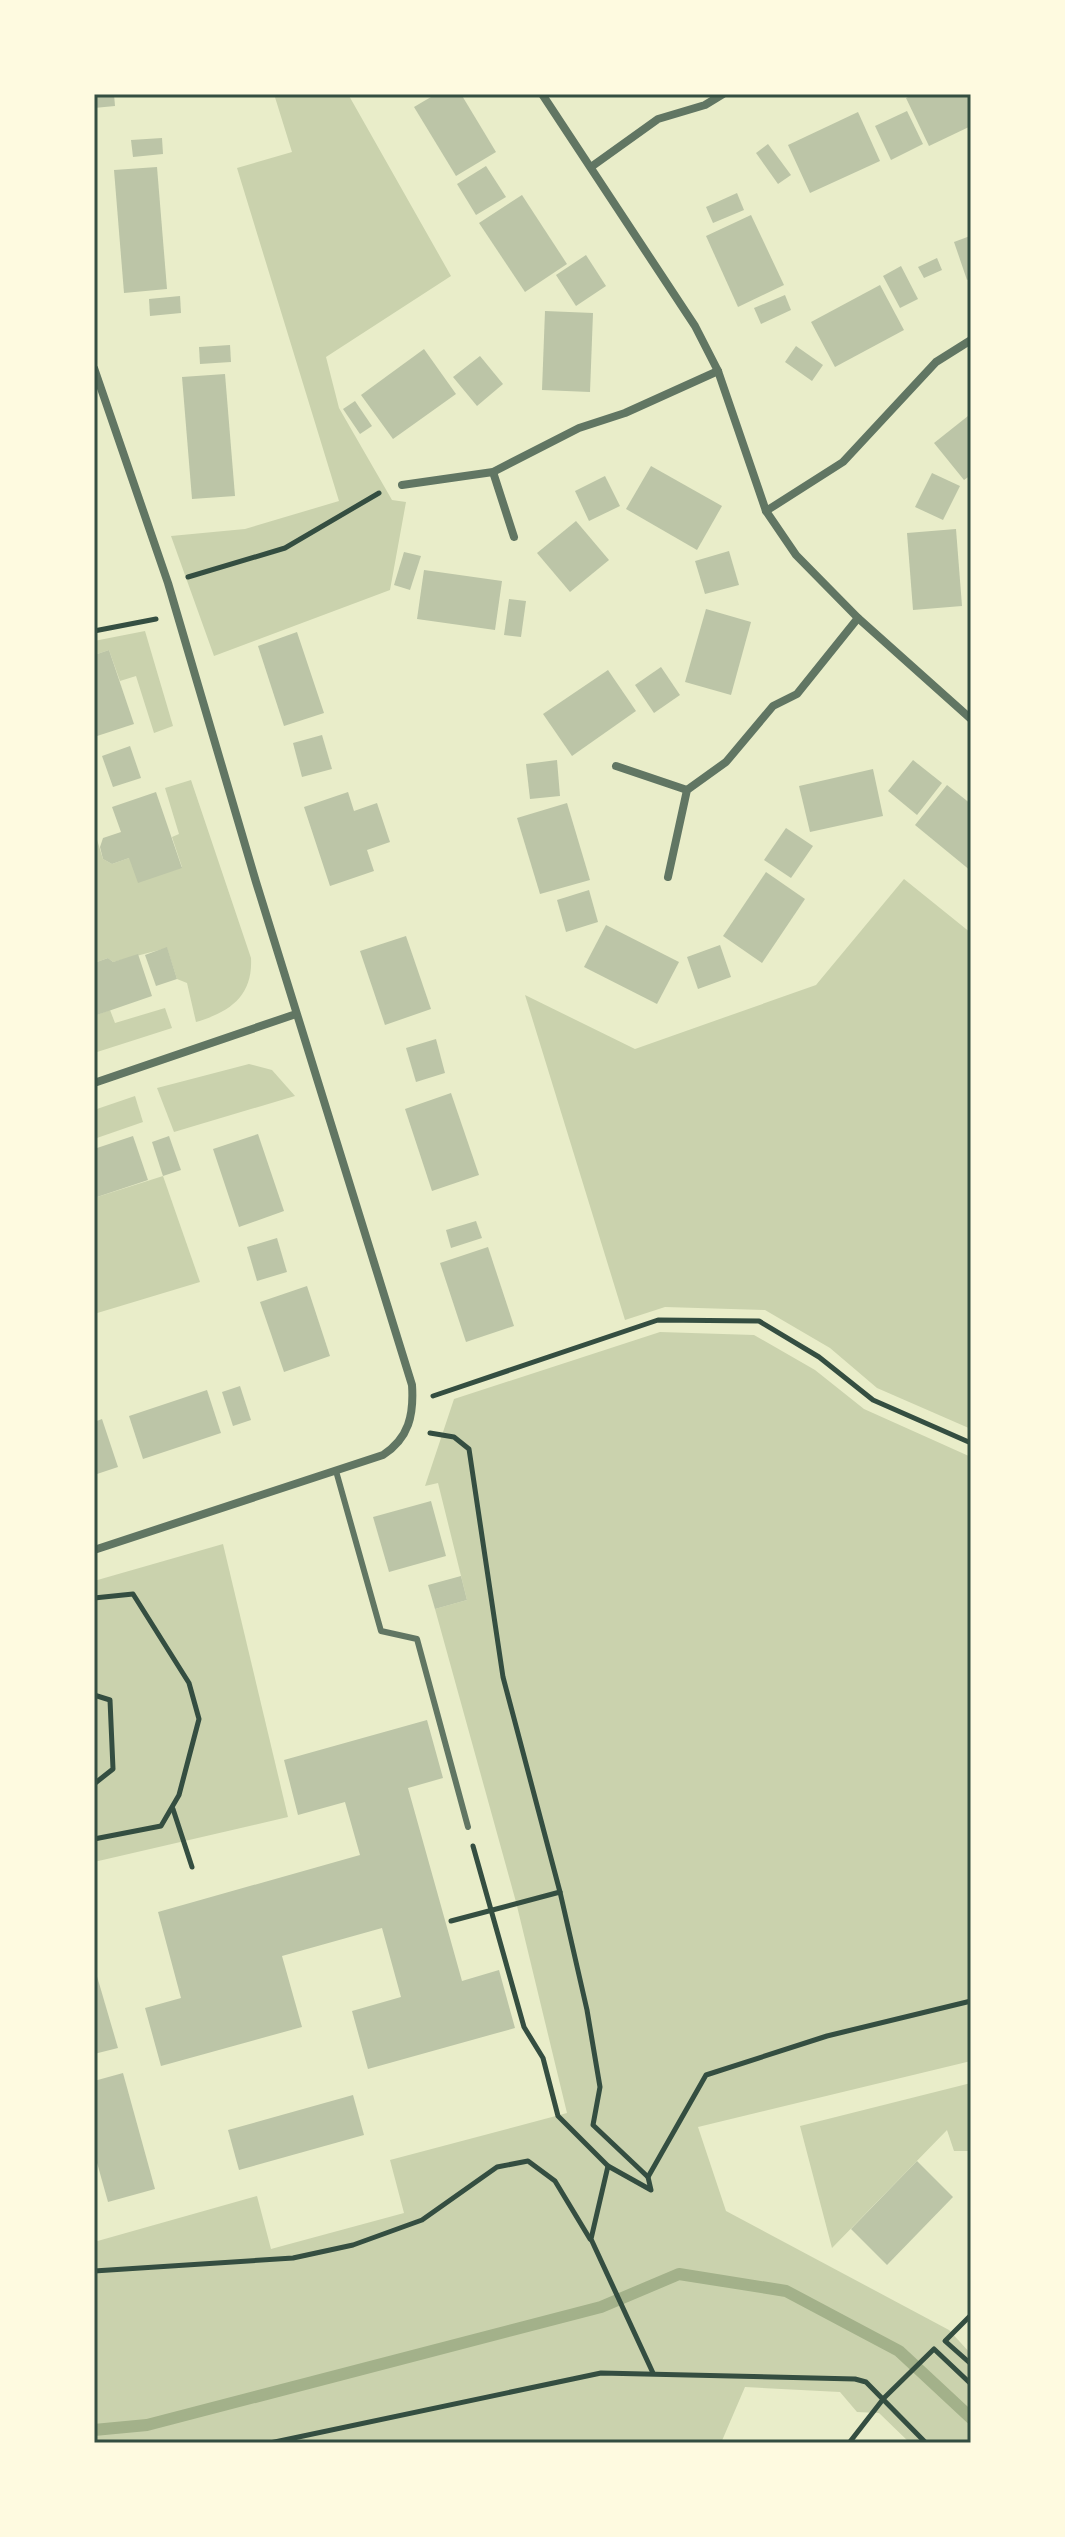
<svg xmlns="http://www.w3.org/2000/svg" width="1065" height="2537" font-family="'Exo 2',sans-serif">
	<rect width="100%" height="100%" fill="#e9edc9"/>
	<g fill="#cad2ad">
		<path d="M274,94h74l103,182 -125,81 13,51 53,92 14,2 -16,88 -176,66 -43,-120 74,-7 94,-28 -102,-333 55,-16z"/>
		<path d="M145,631l28,95 -19,7 -18,-57 -16,5 -11,-31 -15,5v-14z"/>
		<path d="M191,780l60,178c2,38 -21,54 -55,64l-9,-39 -10,-4 -10,-31 -54,14 -5,-4 -14,5v-133l9,29 9,5 17,-6 53,9 -10,-30 7,-3 -14,-46z"/>
		<path d="M904,879l67,54v496l-94,-41 -47,-40 -65,-38 -100,-3 -40,13 -100,-325 110,54 181,-64z"/>
		<path d="M165,1008l7,20 -78,25v-37l16,-6 5,13z"/>
		<path d="M249,1064l23,6 23,26 -121,36 -17,-44z"/>
		<path d="M135,1096l8,26 -49,17v-29z"/>
		<path d="M163,1176l37,106 -106,32v-116z"/>
		<path d="M660,1332l94,3 61,35 49,39 107,48v604l-273,66 28,84 223,119 22,24v89h-61l-31,-30 -22,-1 -17,-20 -95,-5 -24,56h-627v-201l163,-46 14,53 133,-36 -14,-53 177,-47 -51,-211 -81,-293 32,-9 -29,-117 -13,3 29,-87z"/>
		<path d="M223,1544l65,273 -194,45v-281z"/>
		<path d="M971,2083v68h-17l-7,-21 -115,118 -32,-122z"/>
	</g>
	<g fill="none" stroke-linecap="round" stroke-linejoin="round">
		<path stroke="#a3b18a" stroke-width="12" d="M94,2430l53,-5 454,-118 78,-33 107,17 113,60 72,67"/>
	</g>
	<g fill="#bcc5a7">
		<path d="M94,94h20l1,12 -21,2z"/>
		<path d="M436,94h25l35,58 -40,24 -42,-69z"/>
		<path d="M914,94h57v32l-42,20 -23,-48z"/>
		<path d="M907,111l16,33 -32,16 -16,-34z"/>
		<path d="M858,112l22,49 -70,32 -22,-48z"/>
		<path d="M162,138l1,16 -30,3 -2,-17z"/>
		<path d="M768,144l23,31 -13,9 -22,-31z"/>
		<path d="M486,166l20,31 -30,18 -19,-31z"/>
		<path d="M157,167l10,122 -43,4 -10,-123z"/>
		<path d="M737,193l7,17 -31,13 -7,-16z"/>
		<path d="M522,195l45,69 -42,28 -46,-69z"/>
		<path d="M751,215l33,70 -46,22 -32,-71z"/>
		<path d="M970,236l1,42 -4,2 -13,-38z"/>
		<path d="M586,255l20,31 -30,20 -20,-31z"/>
		<path d="M937,258l5,12 -18,8 -6,-11z"/>
		<path d="M901,266l17,33 -18,9 -17,-32z"/>
		<path d="M880,285l24,45 -69,37 -24,-45z"/>
		<path d="M785,295l6,15 -30,14 -7,-16z"/>
		<path d="M180,296l1,17 -31,3 -1,-17z"/>
		<path d="M545,311l48,2 -3,79 -48,-2z"/>
		<path d="M230,345l1,17 -31,2 -1,-17z"/>
		<path d="M796,346l27,19 -11,16 -27,-19z"/>
		<path d="M424,349l32,45 -63,45 -32,-44z"/>
		<path d="M480,356l23,28 -26,22 -24,-29z"/>
		<path d="M225,374l10,122 -43,3 -10,-122z"/>
		<path d="M355,401l17,25 -12,8 -17,-25z"/>
		<path d="M968,416l3,3v56l-7,5 -30,-37z"/>
		<path d="M651,466l71,40 -25,44 -71,-41z"/>
		<path d="M932,473l28,13 -17,34 -28,-13z"/>
		<path d="M605,476l15,30 -31,15 -14,-30z"/>
		<path d="M576,521l33,39 -39,32 -33,-39z"/>
		<path d="M956,529l6,77 -49,4 -6,-77z"/>
		<path d="M729,551l10,34 -34,9 -10,-33z"/>
		<path d="M404,552l17,4 -11,34 -16,-5z"/>
		<path d="M424,570l78,11 -7,49 -78,-11z"/>
		<path d="M509,599l17,2 -5,36 -17,-2z"/>
		<path d="M706,609l45,13 -20,73 -46,-13z"/>
		<path d="M297,632l27,81 -40,13 -26,-80z"/>
		<path d="M109,650l25,74 -40,13v-82z"/>
		<path d="M661,667l19,28 -26,18 -19,-28z"/>
		<path d="M608,670l28,41 -64,45 -29,-42z"/>
		<path d="M322,735l10,34 -30,8 -9,-34z"/>
		<path d="M130,746l11,32 -28,9 -11,-31z"/>
		<path d="M557,760l3,36 -30,3 -4,-35z"/>
		<path d="M913,760l29,23 -25,32 -29,-24z"/>
		<path d="M873,769l10,47 -73,16 -11,-46z"/>
		<path d="M947,785l24,19v67l-56,-46z"/>
		<path d="M156,792l26,76 -44,15 -9,-25 -17,6 -9,-5 -3,-12 3,-9 18,-6 -9,-25z"/>
		<path d="M348,792l6,19 23,-8 13,39 -23,8 7,21 -44,15 -26,-79z"/>
		<path d="M567,803l23,77 -50,14 -23,-76z"/>
		<path d="M786,828l27,18 -22,32 -27,-18z"/>
		<path d="M766,872l39,27 -43,64 -39,-27z"/>
		<path d="M589,890l9,32 -32,10 -9,-32z"/>
		<path d="M606,925l73,37 -22,42 -73,-37z"/>
		<path d="M406,936l25,73 -46,16 -25,-74z"/>
		<path d="M720,945l11,32 -33,12 -11,-32z"/>
		<path d="M167,947l10,32 -21,7 -11,-31z"/>
		<path d="M138,954l14,42 -58,20v-53l14,-5 5,4z"/>
		<path d="M436,1039l9,34 -29,9 -10,-34z"/>
		<path d="M451,1093l28,82 -47,16 -27,-82z"/>
		<path d="M258,1134l26,77 -45,16 -26,-78z"/>
		<path d="M133,1136l15,44 -54,18v-49z"/>
		<path d="M169,1136l12,34 -18,6 -11,-34z"/>
		<path d="M476,1221l6,17 -31,10 -5,-18z"/>
		<path d="M277,1238l10,34 -30,9 -10,-34z"/>
		<path d="M488,1247l26,79 -48,16 -26,-79z"/>
		<path d="M307,1286l23,70 -46,16 -24,-70z"/>
		<path d="M240,1386l11,34 -18,6 -11,-34z"/>
		<path d="M207,1390l14,43 -78,26 -14,-43z"/>
		<path d="M102,1419l16,48 -24,8v-53z"/>
		<path d="M431,1501l15,55 -57,16 -16,-55z"/>
		<path d="M461,1576l6,24 -32,9 -7,-24z"/>
		<path d="M427,1720l16,58 -35,10 54,193 37,-11 16,58 -147,41 -16,-58 49,-14 -19,-69 -100,28 20,71 -141,39 -16,-58 36,-10 -23,-86 202,-57 -15,-53 -47,13 -14,-55z"/>
		<path d="M94,1966l24,82 -24,6z"/>
		<path d="M123,2073l32,116 -47,13 -14,-50v-71z"/>
		<path d="M353,2095l11,40 -125,35 -11,-40z"/>
		<path d="M917,2161l36,36 -66,68 -36,-36z"/>
	</g>
	<g fill="none" stroke-linecap="round" stroke-linejoin="round">
		<g stroke="#344e41" stroke-width="5">
			<path d="M188,577l97,-29 94,-55"/>
			<path d="M94,631l62,-12"/>
			<path d="M433,1396l225,-76 101,1 60,36 54,43 98,43"/>
			<path d="M430,1433l24,4 15,12 34,228 57,215 27,118 13,77 -7,38 55,52 3,13 -43,-24 -17,73 62,134"/>
			<path d="M94,1598l39,-4 56,89 10,36 -20,76 -18,31 -67,13"/>
			<path d="M94,1695l16,5 3,69 -19,15"/>
			<path d="M173,1809l19,58"/>
			<path d="M473,1846l51,181 19,31 15,58 50,50"/>
			<path d="M451,1921l109,-29"/>
			<path d="M648,2177l58,-102 121,-39 144,-35"/>
			<path d="M94,2271l199,-13 60,-13 69,-25 75,-53 31,-6 27,20 35,58"/>
			<path d="M971,2315l-26,26 26,23"/>
			<path d="M270,2443l331,-70 254,6 11,3 60,61"/>
			<path d="M849,2443l35,-45 50,-49 37,35"/>
		</g>
		<path stroke="#617663" stroke-width="6" d="M336,1471l45,160 36,8 51,188"/>
		<g stroke="#617663" stroke-width="8">
			<path d="M542,94l153,232 23,45 48,140 30,44 62,63 113,101"/>
			<path d="M591,167l67,-48 47,-14 18,-11"/>
			<path d="M94,368l74,215 88,299 156,503c2,30 -3,53 -29,70l-289,95"/>
			<path d="M493,472l21,65"/>
			<path d="M402,485l91,-13 86,-44 46,-15 93,-42"/>
			<path d="M766,511l77,-49 93,-100 35,-22"/>
			<path d="M616,766l71,24"/>
			<path d="M668,877l19,-87 39,-28 47,-56 24,-12 61,-76"/>
			<path d="M94,1083l202,-69"/>
		</g>
	</g>
	<rect width="1065" height="2537" fill="none" stroke="#fefae0" stroke-width="192"/>
	<rect x="96" y="96" width="873" height="2345" fill="none" stroke="#344e41" stroke-width="3"/>
</svg>
